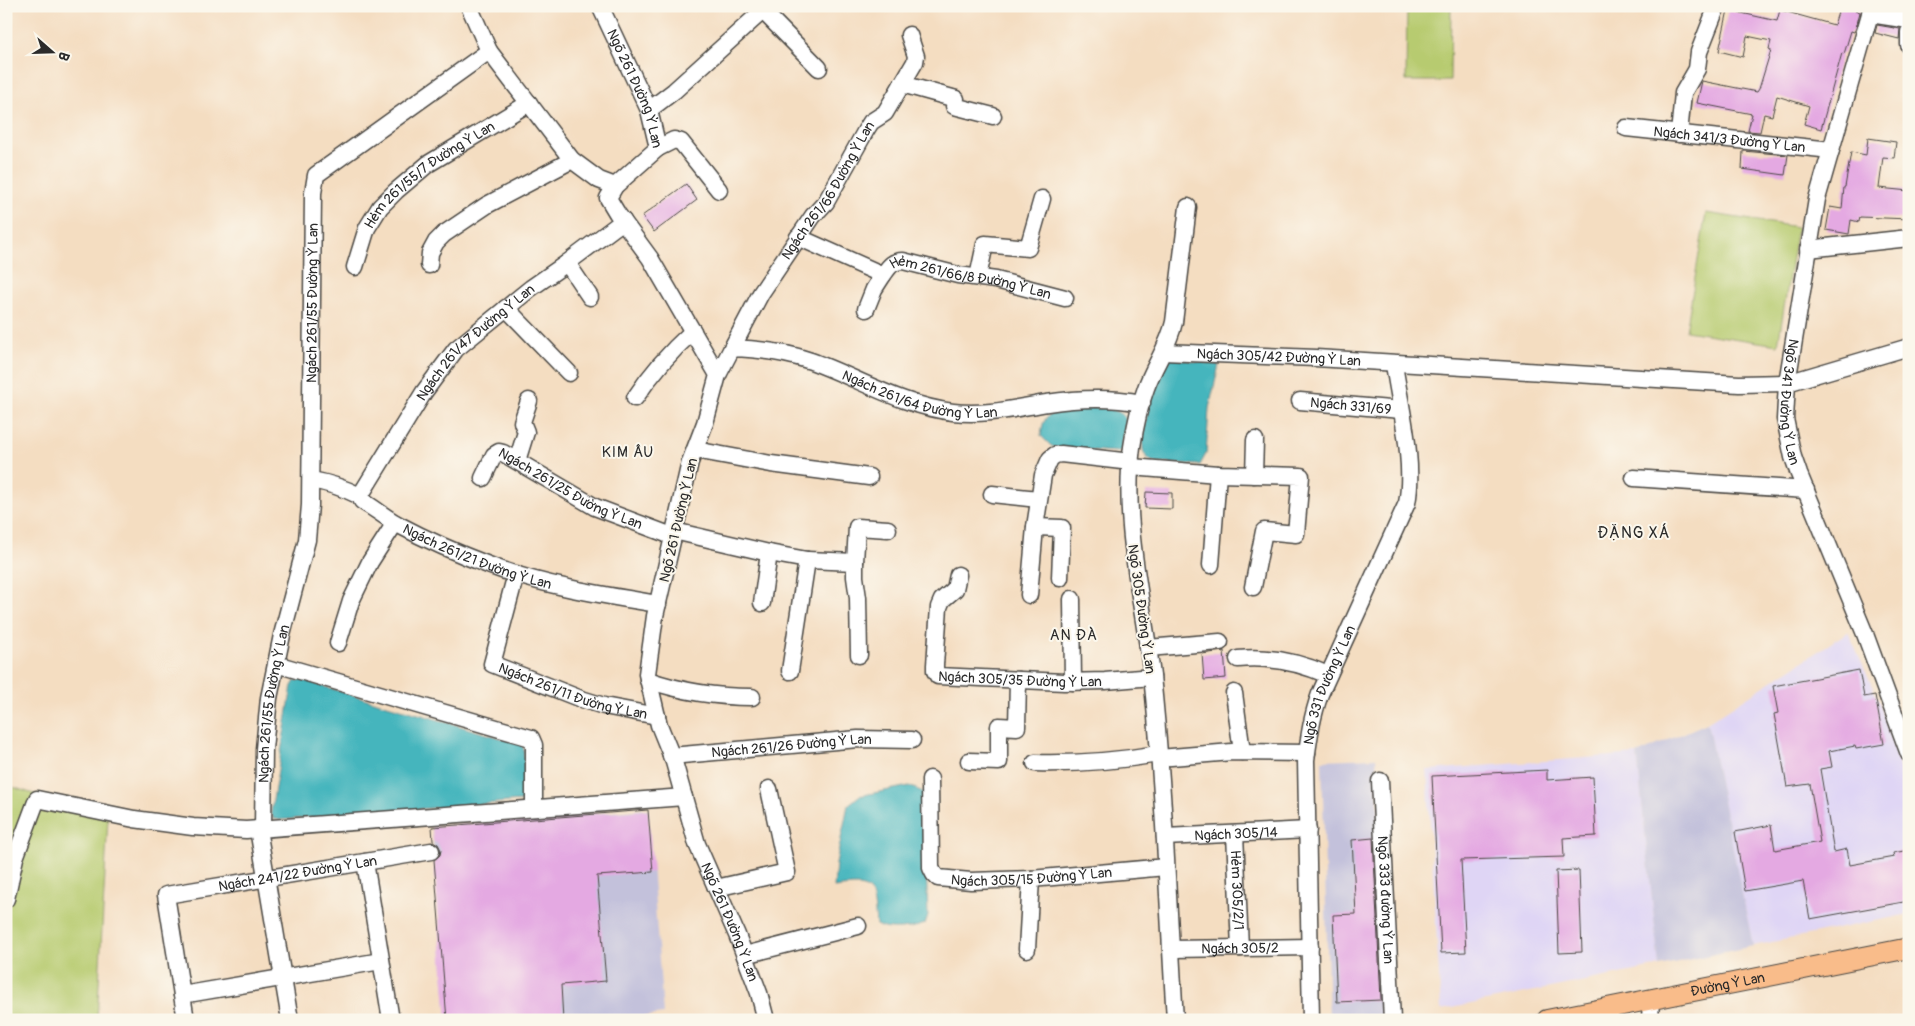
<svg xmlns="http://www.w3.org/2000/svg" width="1915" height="1026" font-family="Pangolin,sans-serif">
	<rect width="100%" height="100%" fill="#fbf7ec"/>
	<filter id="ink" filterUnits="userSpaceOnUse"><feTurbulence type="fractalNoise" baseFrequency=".02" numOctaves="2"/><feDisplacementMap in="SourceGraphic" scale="10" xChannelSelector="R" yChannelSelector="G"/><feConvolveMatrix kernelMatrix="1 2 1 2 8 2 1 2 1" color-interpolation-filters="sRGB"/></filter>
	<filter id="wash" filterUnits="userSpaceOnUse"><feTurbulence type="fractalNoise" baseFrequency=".0096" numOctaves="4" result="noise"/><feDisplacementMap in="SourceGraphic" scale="20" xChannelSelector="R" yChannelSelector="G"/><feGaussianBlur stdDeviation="1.12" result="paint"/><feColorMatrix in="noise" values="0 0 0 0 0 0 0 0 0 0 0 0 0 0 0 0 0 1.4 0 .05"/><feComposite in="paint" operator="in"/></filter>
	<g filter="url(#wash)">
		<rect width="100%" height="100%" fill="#f4ddc1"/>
		<g fill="#dfd5f5">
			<path d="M1848,632l32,72 19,61 10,42v107l-156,32 -46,-223z"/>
			<path d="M1637,754l22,212 -218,44 -14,-240z"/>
		</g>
		<g fill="#c3c1db">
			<path d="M1707,723l46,223 -94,20 -22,-212z"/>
			<path d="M1376,758l12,261 -59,1 -7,-260z"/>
			<path d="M648,809l15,205 -41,6h-175l-15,-193z"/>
		</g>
		<g fill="#b7cb6f" stroke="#717b4d">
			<path d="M1407,6h44l-1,75h-44z"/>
			<path d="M1706,213l91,14 -19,118 -92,-14z"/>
			<path d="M6,785l102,33 -11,202h-91z"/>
		</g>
		<g fill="#45b5bd" stroke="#387074">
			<path d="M1171,358l48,7 -10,43 -3,46 -6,11 -45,-2c-6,-3 -11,-7 -12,-14 -2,-13 12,-77 21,-87 2,-1 5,-2 7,-4z"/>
			<path d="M1087,408c12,0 34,-1 39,12l-5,30 -3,2 -62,-4 -6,-3 -9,-9c1,-5 1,-12 4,-16 7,-12 30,-11 42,-12z"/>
			<path d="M301,680l217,63 4,2 2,5v47l-3,4 -242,19 -6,-2 -2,-6 21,-126 3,-5z"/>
			<path d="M909,786l14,6 5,123 -3,9c-14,5 -36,8 -49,1 -3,-37 -2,-43 -42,-37l2,-25 12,-58 11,-9z"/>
		</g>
		<g id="blocks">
			<g fill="#e4a9e2">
				<path d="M1840,6h5l15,6 -4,16 -2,4 -3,-1 -7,23 -2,-1 -21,76 -17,-5 5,-18 -32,-10 -5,20 -8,-2 -4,18 -12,-1 4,-17 -55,-11 5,-22 55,11 2,-3 12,-39 -2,-1 2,-8 -24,-5 -4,21 -24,-6 9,-41 49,11 3,-11 54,15z"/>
				<path d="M1877,25l23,4 -1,10 -24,-6z"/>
				<path d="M1868,138l28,4 -2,16 -11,-1 -4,31 30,3v28l-49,-2 -1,5 -8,-2 -2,14 -23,-4 4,-23 12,2 2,-22h1l6,-35 15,3z"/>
				<path d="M1743,151l45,4 -3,20 -43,-6z"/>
				<path d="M686,184l11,16 -43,32 -12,-16z"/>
				<path d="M1146,492l26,1v16l-27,-1z"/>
				<path d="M1224,651l2,27 -22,2 -2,-26z"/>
				<path d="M1859,670l5,27 11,-2 9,49 -28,5 -1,-3 -26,5 3,16 -12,2 14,83 13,-3 3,16 44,-8 -1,-4 16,-3v51l-99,18 -7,-38 -58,10 -10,-59 36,-7 4,25 45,-8 -10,-58 -23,3 -13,-73 4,-1 -5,-27z"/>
				<path d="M1547,770v10l46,-3 3,59 -33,2 1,19 -103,3 5,92 -25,1 -9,-177z"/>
				<path d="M648,810l5,62 -56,4 9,105 -45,4 2,35h-116l-13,-160 6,-5 1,-5 -3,-6 -5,-3 -1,-14z"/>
				<path d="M1373,838l8,162 -44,2 -4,-87 23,-1 -4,-74z"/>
				<path d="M1579,870l3,82 -23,1 -3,-82z"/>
			</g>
		</g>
	</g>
	<g filter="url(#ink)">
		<use href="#blocks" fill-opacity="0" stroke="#494642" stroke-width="1"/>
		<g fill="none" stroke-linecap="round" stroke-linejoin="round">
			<g stroke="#494642" stroke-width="19">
				<g id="minor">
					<path d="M469,6l20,45"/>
					<path id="s1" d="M600,6l49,104 9,38 -43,38 -7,12 9,15 33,45 68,117 -13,48 -15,39 -35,154 -8,58 12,51 15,37 23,82 40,91 22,58 7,27"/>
					<path id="s2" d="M1871,6l-1,8 -53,185 -30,184 -2,36 8,38 6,17 66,160 44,120"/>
					<path d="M763,11l56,57"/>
					<path d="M1870,14l39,6"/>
					<path d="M1909,32v13"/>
					<path d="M902,84l54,15 -2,7 39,10"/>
					<path d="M649,110l25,-19 94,-85"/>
					<path id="s3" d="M1626,128l205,22"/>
					<path d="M1679,134l4,-41 14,-24 2,-17 18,-46"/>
					<path d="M658,148l16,-8 7,2 38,48"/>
					<path id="s4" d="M798,237l85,38c6,-8 9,-14 20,-14l55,14 38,5 69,18"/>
					<path d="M1808,249l101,-11"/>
					<path d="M567,263l23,34"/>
					<path d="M429,265l1,-12 6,-11 8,-8 43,-29 85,-45"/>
					<path id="s5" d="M355,267l12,-39 13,-21 16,-16 32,-27 101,-61"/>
					<path d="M978,277l7,-33 43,4 14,-49"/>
					<path d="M506,308l63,65"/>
					<path d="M866,309l8,-20 9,-14"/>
					<path id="s6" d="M732,348l29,-55 52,-77 13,-14 40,-72 5,-8 14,-9 30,-51 1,-6 -7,-21"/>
					<path id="s7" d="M1163,352l153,6 423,26 48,-1 122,-36"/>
					<path id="s8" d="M718,375l14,-27c27,1 53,4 79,13 47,17 91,45 142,51 32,4 63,-4 94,-9 32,-5 63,-6 95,0"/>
					<path d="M635,398c17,-26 35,-46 58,-67"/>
					<path id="s9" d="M1300,401l101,9"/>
					<path d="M695,450l76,14 98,13"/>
					<path d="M517,461l9,-29 -4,-10 7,-21"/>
					<path d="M1131,467l87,7 83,2 -5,58 -32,-3 -11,56"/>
					<path d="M1254,475l1,-35"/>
					<path id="s10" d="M483,478l11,-23 5,-3 4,1 92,54 77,29"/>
					<path d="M1634,478l172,12"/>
					<path id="s11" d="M311,480c18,3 33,8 49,16l2,5c12,7 23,16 35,23 30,16 62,30 94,42 53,20 111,29 167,38"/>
					<path d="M992,494l46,5"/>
					<path id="s12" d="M360,496l64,-104 32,-43 75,-61 36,-25 56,-42"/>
					<path d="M1035,527l27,1 -2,50"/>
					<path d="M674,531l95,22 38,7 48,2v15l3,21 1,57"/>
					<path d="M855,562l2,-35 31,2"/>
					<path d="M1211,565l7,-91"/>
					<path id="s13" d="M516,574l-24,90 89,35 23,7 53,10"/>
					<path id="s14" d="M958,575l-3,14 -13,11 -3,7 -4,58v6l3,5 126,6 41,-1 47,-4"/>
					<path d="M1029,595l6,-68 8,-52 7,-16 5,-4 6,-1 70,8"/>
					<path d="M1072,599l1,83"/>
					<path d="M762,603l7,-50"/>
					<path d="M338,643l13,-42 19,-39 25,-39"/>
					<path d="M1148,648l72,-6"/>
					<path d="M1238,659c32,-3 61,3 90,16"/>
					<path d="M276,664l255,74 3,7v63"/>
					<path d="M790,671l17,-111"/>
					<path d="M648,680c35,12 67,17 104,17"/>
					<path d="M1234,693l8,59"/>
					<path id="s15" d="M671,756l187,-17 54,1"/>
					<path d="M1159,758l73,-6 75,1"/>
					<path d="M969,761l30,1v-36l18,1 1,-47"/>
					<path d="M1035,763c42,1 82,-2 123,-9"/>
					<path id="s16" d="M930,779l1,89 3,6 4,4 33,3 60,-2 135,-12"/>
					<path id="s17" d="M1380,781l12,239"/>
					<path id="s18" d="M263,828l1,-79 5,-51 13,-63 25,-95 3,-35 3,-312 3,-18 173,-124 83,109 27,20 16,6"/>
					<path d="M258,829l32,191"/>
					<path id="s19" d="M1235,834l5,114"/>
					<path id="s20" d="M1165,837l143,-7"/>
					<path d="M365,862l26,158"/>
					<path d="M716,888l71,-16 -18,-83"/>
					<path d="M6,899l9,-41 22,-59 97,20 59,8 53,3 438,-33"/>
					<path d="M1027,949l4,-70"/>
					<path id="s21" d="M1171,949l139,-2"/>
					<path d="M745,955l113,-29"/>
					<path d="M182,995l199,-34"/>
					<path id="s22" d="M186,1020l-20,-125 265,-44"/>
					<path d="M1175,1020c-7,-115 -11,-230 -23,-344 -9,-75 -30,-152 -20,-229 3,-20 7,-40 14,-59 8,-23 23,-42 28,-66l14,-115"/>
					<path id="s23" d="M1311,1020l-5,-260c3,-23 6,-44 14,-66l87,-191c8,-41 -7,-97 -13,-139"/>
					<path d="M1650,1020l1,-21"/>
				</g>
			</g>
			<g stroke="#494642" stroke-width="22">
				<g id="major">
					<path id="s24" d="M1547,1020l362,-72"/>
				</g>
			</g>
			<use href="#minor" stroke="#fff" stroke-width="16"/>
			<use href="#major" stroke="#f9bc8a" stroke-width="20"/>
		</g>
	</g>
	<g text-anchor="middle" stroke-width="4" stroke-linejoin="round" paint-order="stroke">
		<g font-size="14" fill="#2b2b2b" stroke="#fbf7ec">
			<text dy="5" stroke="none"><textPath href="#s1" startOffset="90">Ngõ 261 Đường Ỷ Lan</textPath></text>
			<text dy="5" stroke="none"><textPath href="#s3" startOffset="104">Ngách 341/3 Đường Ỷ Lan</textPath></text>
			<text dy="5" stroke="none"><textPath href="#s5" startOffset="124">Hẻm 261/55/7 Đường Ỷ Lan</textPath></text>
			<text dy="5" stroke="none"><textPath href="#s6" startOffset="185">Ngách 261/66 Đường Ỷ Lan</textPath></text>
			<text dy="5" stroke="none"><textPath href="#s4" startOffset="188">Hẻm 261/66/8 Đường Ỷ Lan</textPath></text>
			<text dy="5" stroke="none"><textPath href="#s18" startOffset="530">Ngách 261/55 Đường Ỷ Lan</textPath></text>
			<text dy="5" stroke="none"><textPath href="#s12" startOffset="194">Ngách 261/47 Đường Ỷ Lan</textPath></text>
			<text dy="5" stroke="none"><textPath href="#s7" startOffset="116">Ngách 305/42 Đường Ỷ Lan</textPath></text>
			<text dy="5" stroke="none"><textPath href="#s8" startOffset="226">Ngách 261/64 Đường Ỷ Lan</textPath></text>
			<text dy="5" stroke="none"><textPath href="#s2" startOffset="406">Ngõ 341 Đường Ỷ Lan</textPath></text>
			<text dy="5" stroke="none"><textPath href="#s9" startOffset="51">Ngách 331/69</textPath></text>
			<text dy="5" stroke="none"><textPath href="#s10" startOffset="112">Ngách 261/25 Đường Ỷ Lan</textPath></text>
			<text transform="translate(678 520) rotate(-77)" y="5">Ngõ 261 Đường Ỷ Lan</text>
			<text dy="5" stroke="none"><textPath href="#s11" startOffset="186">Ngách 261/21 Đường Ỷ Lan</textPath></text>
			<text transform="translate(1142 609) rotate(82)" y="5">Ngõ 305 Đường Ỷ Lan</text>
			<text dy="5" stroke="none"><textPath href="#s14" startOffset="191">Ngách 305/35 Đường Ỷ Lan</textPath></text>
			<text dy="5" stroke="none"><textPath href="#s23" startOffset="339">Ngõ 331 Đường Ỷ Lan</textPath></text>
			<text dy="5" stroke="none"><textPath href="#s13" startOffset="179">Ngách 261/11 Đường Ỷ Lan</textPath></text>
			<text dy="5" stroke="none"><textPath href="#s18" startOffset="125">Ngách 261/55 Đường Ỷ Lan</textPath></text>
			<text dy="5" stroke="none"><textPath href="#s15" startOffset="121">Ngách 261/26 Đường Ỷ Lan</textPath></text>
			<text dy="5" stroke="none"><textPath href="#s20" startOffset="71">Ngách 305/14</textPath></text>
			<text dy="5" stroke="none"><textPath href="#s22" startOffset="260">Ngách 241/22 Đường Ỷ Lan</textPath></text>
			<text dy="5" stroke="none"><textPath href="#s16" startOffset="195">Ngách 305/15 Đường Ỷ Lan</textPath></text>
			<text dy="5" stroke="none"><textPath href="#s19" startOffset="56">Hẻm 305/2/1</textPath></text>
			<text dy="5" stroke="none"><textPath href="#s17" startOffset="119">Ngõ 333 đường Ỷ Lan</textPath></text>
			<text dy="5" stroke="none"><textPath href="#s1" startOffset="1004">Ngõ 261 Đường Ỷ Lan</textPath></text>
			<text dy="5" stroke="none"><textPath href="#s21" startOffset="69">Ngách 305/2</textPath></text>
			<text dy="5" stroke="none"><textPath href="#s24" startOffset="184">Đường Ỷ Lan</textPath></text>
		</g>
		<g font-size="15" letter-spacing="1" fill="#2b2b2b" stroke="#fbf7ec">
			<text x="628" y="457">KIM ÂU</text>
			<text x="1074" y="640">AN ĐÀ</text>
		</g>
		<g font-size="16" letter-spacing="1" fill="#2b2b2b" stroke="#fbf7ec">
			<text x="1634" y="538">ĐẶNG XÁ</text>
		</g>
	</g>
	<rect width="1915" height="1026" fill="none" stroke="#fbf7ec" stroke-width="25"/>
	<g transform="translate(52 52) rotate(110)" stroke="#fbf7ec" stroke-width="4" paint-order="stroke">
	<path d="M0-4L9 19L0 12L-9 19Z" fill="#2b2b2b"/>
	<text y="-8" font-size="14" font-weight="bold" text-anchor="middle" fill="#2b2b2b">B</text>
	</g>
</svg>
